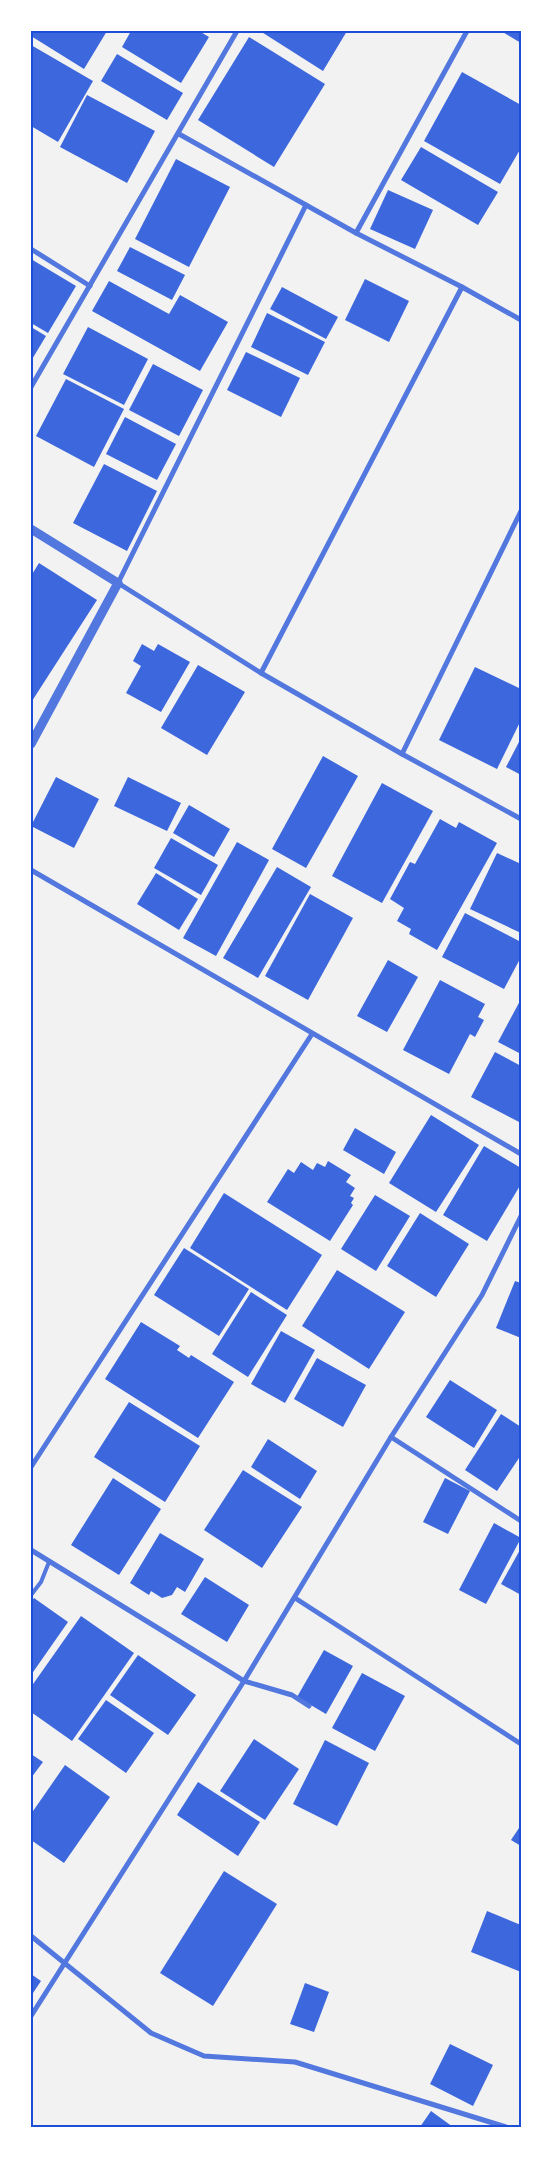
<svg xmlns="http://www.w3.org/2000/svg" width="552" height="2158" font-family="Barlow,sans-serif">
	<rect width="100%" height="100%" fill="#f2f2f2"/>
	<g fill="#3d67dc">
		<path d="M31,31h76l-23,38 -53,-33z"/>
		<path d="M131,31h68l10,6 -28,46 -59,-36z"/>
		<path d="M260,31h87l-24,40z"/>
		<path d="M501,31h20v12z"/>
		<path d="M249,37l76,47 -51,83 -76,-47z"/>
		<path d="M31,45l62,36 -35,61 -27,-16z"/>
		<path d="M117,54l66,39 -16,27 -66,-39z"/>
		<path d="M462,72l59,33v43l-21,36 -76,-43z"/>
		<path d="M87,95l68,36 -28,52 -67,-36z"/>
		<path d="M421,147l77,45 -20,33 -77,-45z"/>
		<path d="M176,159l54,28 -41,80 -54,-28z"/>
		<path d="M388,190l45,20 -18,39 -45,-20z"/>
		<path d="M130,247l55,28 -13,25 -55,-29z"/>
		<path d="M31,259l45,27 -28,47 -17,-10z"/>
		<path d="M365,279l44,22 -20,41 -44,-22z"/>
		<path d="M109,281l60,33 11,-19 48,27 -28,49 -108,-60z"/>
		<path d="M282,287l56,30 -12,22 -56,-30z"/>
		<path d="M267,313l58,29 -17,33 -57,-28z"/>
		<path d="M31,327l15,9 -15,25z"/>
		<path d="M88,327l60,32 -24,46 -61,-31z"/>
		<path d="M246,352l54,26 -19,39 -54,-27z"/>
		<path d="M153,364l50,26 -24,46 -50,-26z"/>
		<path d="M66,379l58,30 -30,58 -58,-31z"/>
		<path d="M125,417l51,27 -19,36 -51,-26z"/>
		<path d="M104,464l53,27 -30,60 -54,-28z"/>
		<path d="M39,563l58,37 -65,101 -1,-125z"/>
		<path d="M142,644l12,7 4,-7 32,18 -29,50 -35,-19 15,-27 -8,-5z"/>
		<path d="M198,665l47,27 -38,63 -46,-27z"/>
		<path d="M475,667l46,22v31l-24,49 -58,-29z"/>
		<path d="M521,738v37l-15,-8z"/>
		<path d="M323,756l35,20 -52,92 -34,-19z"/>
		<path d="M56,777l43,22 -25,49 -43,-22z"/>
		<path d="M128,777l53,26 -14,28 -53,-25z"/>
		<path d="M382,783l51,28 -51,92 -50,-27z"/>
		<path d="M189,805l41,24 -16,28 -41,-24z"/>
		<path d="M440,819l16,9 3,-6 38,21 -60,107 -28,-16 2,-5 -14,-8 7,-13 -14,-9 20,-37 5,2z"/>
		<path d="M171,838l47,27 -17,30 -47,-27z"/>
		<path d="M237,842l32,18 -53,96 -33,-18z"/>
		<path d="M497,853l24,11v69l-51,-24z"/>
		<path d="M277,867l34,20 -53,91 -35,-20z"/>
		<path d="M156,873l42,26 -19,31 -42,-26z"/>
		<path d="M310,894l43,24 -45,82 -43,-24z"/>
		<path d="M465,913l56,29v15l-17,32 -62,-32z"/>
		<path d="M388,960l30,17 -31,55 -30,-16z"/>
		<path d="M440,980l45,24 -7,13 6,3 -9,17 -5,-3 -21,40 -46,-24z"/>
		<path d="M521,999v55l-23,-12z"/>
		<path d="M495,1052l26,14v57l-50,-26z"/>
		<path d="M431,1115l48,30 -43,67 -47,-29z"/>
		<path d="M355,1128l41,24 -12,22 -41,-24z"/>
		<path d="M484,1146l37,22v16l-34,57 -44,-26z"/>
		<path d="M328,1161l23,14 -5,7 9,6 -5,8 4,2 -3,5 2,2 -23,36 -63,-39 21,-33 6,4 7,-11 12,8 4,-7 8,4z"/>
		<path d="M224,1193l98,62 -35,55 -97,-62z"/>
		<path d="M375,1195l35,21 -34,55 -35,-22z"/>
		<path d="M420,1213l49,31 -33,53 -49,-31z"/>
		<path d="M184,1248l65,41 -30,47 -65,-41z"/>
		<path d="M337,1270l68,42 -36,57 -67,-43z"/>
		<path d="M515,1281l6,2v55l-25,-10z"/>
		<path d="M251,1292l36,23 -39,62 -36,-23z"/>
		<path d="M141,1322l39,24 -3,4 12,8 2,-3 43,27 -36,56 -93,-59z"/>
		<path d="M281,1331l34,19 -30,53 -34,-19z"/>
		<path d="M317,1358l49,27 -23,42 -49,-28z"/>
		<path d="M450,1380l47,30 -23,38 -48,-31z"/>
		<path d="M129,1402l71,44 -35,56 -71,-45z"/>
		<path d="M501,1414l20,13v28l-24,36 -32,-21z"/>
		<path d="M268,1439l49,32 -17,28 -49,-32z"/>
		<path d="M243,1470l59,37 -40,61 -58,-38z"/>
		<path d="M113,1478l48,31 -42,66 -48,-30z"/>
		<path d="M445,1478l25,13 -22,43 -25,-12z"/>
		<path d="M494,1523l27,15 -35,66 -27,-14z"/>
		<path d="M160,1533l44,26 -19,33 -8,-5 -5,8 -10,3 -11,-7 -2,4 -19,-12z"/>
		<path d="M521,1548v47l-20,-11z"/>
		<path d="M205,1577l44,28 -22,37 -46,-28z"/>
		<path d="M34,1598l34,24 -37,53v-73z"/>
		<path d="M81,1616l53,37 -62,88 -41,-29v-25z"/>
		<path d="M324,1650l29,16 -27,48 -29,-17z"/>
		<path d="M138,1655l58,40 -28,40 -58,-40z"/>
		<path d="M362,1673l43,23 -30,55 -43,-23z"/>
		<path d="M106,1700l48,33 -28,40 -48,-34z"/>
		<path d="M254,1739l45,30 -34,51 -45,-29z"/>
		<path d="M325,1740l44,23 -32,63 -44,-22z"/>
		<path d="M31,1754l12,8 -12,16z"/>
		<path d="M65,1765l45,32 -46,66 -33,-23v-26z"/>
		<path d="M198,1782l62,40 -22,34 -61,-41z"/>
		<path d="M521,1825v21l-10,-6z"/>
		<path d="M224,1871l53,33 -64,102 -53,-33z"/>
		<path d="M487,1911l34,14v47l-50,-20z"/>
		<path d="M31,1974l10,7 -10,15z"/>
		<path d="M305,1983l24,9 -15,40 -24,-8z"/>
		<path d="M450,2044l43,21 -20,41 -43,-22z"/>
		<path d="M431,2111l22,16h-33z"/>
	</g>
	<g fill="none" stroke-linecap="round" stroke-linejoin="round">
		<path stroke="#5277de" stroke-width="4" d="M31,1595l10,-13 8,-20"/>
		<g stroke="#5277de" stroke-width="5">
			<path d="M179,134l177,99 106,54 59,33"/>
			<path d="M306,205l-188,378 143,90 141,81 119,65"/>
			<path d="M356,233l111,-202"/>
			<path d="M31,249l59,37"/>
			<path d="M31,387l206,-356"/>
			<path d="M261,673l201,-386"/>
			<path d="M402,754l119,-243"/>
			<path d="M31,870l490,284"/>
			<path d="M391,1437l130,84"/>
			<path d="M31,1467l281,-433"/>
			<path d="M31,1550l213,131 48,14 17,11"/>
			<path d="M295,1598l226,146"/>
			<path d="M31,1936l120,97 53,23 91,6 211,65"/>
			<path d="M31,2016l213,-335 147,-244 91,-142 39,-79"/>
		</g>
		<path stroke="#5277de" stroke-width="9" d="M31,529l87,54 -87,161"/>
	</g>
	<rect width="552" height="2158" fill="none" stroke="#ffffff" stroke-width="65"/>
	<rect x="32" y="32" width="488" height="2094" fill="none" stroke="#1d4ed8" stroke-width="2"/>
</svg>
